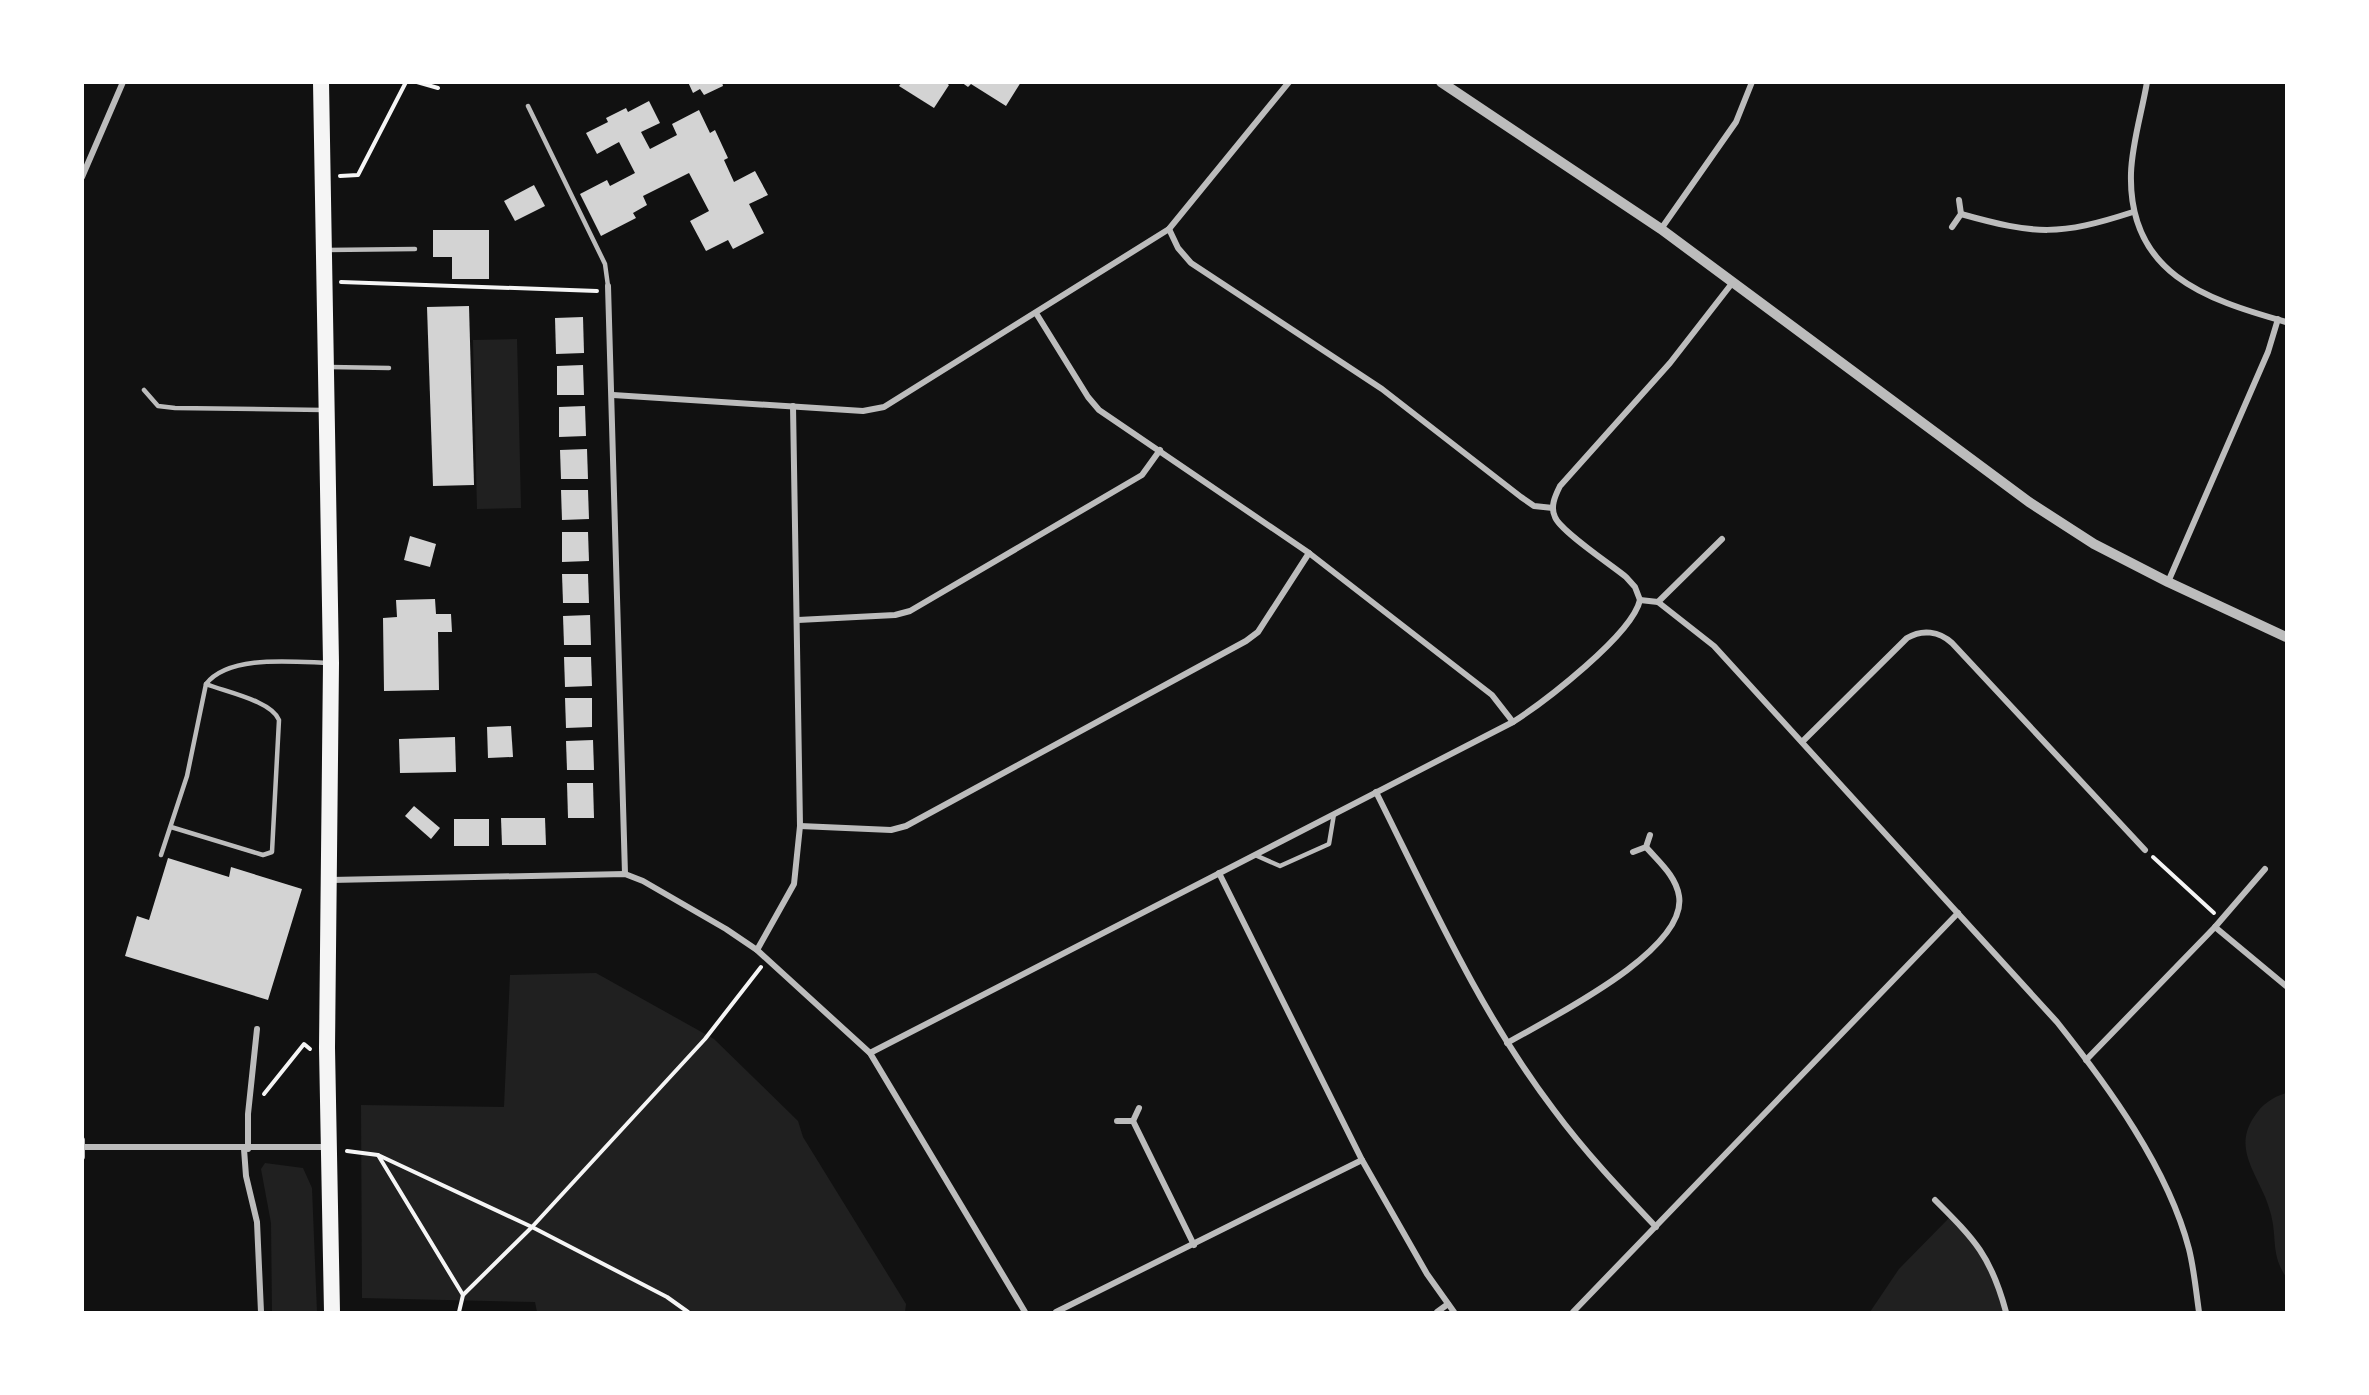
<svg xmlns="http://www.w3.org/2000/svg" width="2369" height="1395" font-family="'Fira Sans',sans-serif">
	<rect width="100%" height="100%" fill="#111"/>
	<g fill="#202020">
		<path d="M517,339l4,169 -44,1 -4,-169z"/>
		<path d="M596,973l118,66 84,82 5,16 103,167 -1,8h-368l-2,-10 -173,-4 -1,-193 143,2 6,-132z"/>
		<path d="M2286,1093v184c-16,-24 -8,-39 -16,-66 -9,-34 -39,-60 -16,-94 8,-13 19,-20 32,-24z"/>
		<path d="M265,1163l38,5 9,20 5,124h-45l-1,-89 -10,-54z"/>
		<path d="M1951,1216l40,49 15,47h-136l29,-43z"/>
	</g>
	<g fill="#d3d3d3">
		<path d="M688,82h34l1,4 -19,9 -4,-6 -7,4z"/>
		<path d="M902,82h43l4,3 -15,23 -35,-22z"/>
		<path d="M961,82h60l-15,24 -35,-22 -3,3z"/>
		<path d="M649,101l11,22 -19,9 9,17 27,-14 -5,-11 27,-14 11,23 5,-3 13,28 -4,2 10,22 21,-11 13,24 -19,9 15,29 -31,16 -5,-9 -22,11 -16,-30 19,-10 -20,-38 -46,23 4,9 -14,8 3,5 -35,18 -21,-42 27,-14 3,6 25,-13 -16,-31 -22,12 -11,-21 22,-11 -2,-4 20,-10 2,4z"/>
		<path d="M534,185l11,21 -30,15 -11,-20z"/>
		<path d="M433,230h56v49h-37v-22h-19z"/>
		<path d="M469,306l5,179 -41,1 -6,-179z"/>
		<path d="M583,317l1,36 -28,1 -1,-36z"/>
		<path d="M583,365l1,30h-27v-29z"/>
		<path d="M585,406l1,30 -27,1v-30z"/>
		<path d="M587,449l1,30h-27l-1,-29z"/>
		<path d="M561,490h27l1,29 -27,1z"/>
		<path d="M562,532h26l1,29 -27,1z"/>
		<path d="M410,536l26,8 -6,23 -26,-7z"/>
		<path d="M562,574h26l1,29h-26z"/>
		<path d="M435,599l1,15h15l1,18h-14l1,58 -55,1 -1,-73 14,-1 -1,-17z"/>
		<path d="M590,615l1,30h-27l-1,-29z"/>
		<path d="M564,657h27l1,29 -27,1z"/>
		<path d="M565,698h27v29l-26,1z"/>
		<path d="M511,726l2,31 -25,1 -1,-31z"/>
		<path d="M455,737l1,35 -56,1 -1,-34z"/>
		<path d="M593,740l1,30h-27l-1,-29z"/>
		<path d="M567,783h26l1,35h-26z"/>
		<path d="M414,806l26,22 -9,11 -26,-23z"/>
		<path d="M501,818h44l1,27h-44z"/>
		<rect x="454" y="819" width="35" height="27"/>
		<path d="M168,858l61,19 2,-10 71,22 -34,111 -143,-44 12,-40 12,4z"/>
	</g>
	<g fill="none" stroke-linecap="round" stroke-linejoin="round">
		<g stroke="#f5f5f5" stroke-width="4">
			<path d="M417,82l21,6"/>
			<path d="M340,176l18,-1 48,-93"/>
			<path d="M341,282l256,9"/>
			<path d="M2153,857l61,56"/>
			<path d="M264,1094l40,-50 6,5"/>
			<path d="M347,1151l31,4 85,140"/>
			<path d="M378,1155l154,72 135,70 21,15"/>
			<path d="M459,1312l4,-17 69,-68 173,-188 56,-72"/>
		</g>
		<g stroke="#bcbcbc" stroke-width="4.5">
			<path d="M528,106l77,158 3,22"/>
			<path d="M327,250l88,-1"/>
			<path d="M330,367l59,1"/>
			<path d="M144,390l14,16 17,2 148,2"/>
			<path d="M171,827l92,28 9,-3 7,-132c-7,-19 -53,-28 -73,-36"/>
			<path d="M161,855l26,-79 19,-92c23,-30 89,-22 123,-21"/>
			<path d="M1255,855l25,11 49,-22 5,-30"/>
		</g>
		<g stroke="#bcbcbc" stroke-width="6">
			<path d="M2147,82c-5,30 -15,61 -16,91 -3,100 73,126 155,149"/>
			<path d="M82,177l41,-95"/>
			<path d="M1961,214c75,21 98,22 172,-2"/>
			<path d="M1952,227l9,-13 -2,-14"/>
			<path d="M1169,229l9,19 13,15 191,126 139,108 13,9 19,2"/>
			<path d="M1661,229l75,-107 16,-40"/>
			<path d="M608,286l17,588"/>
			<path d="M1036,313l52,84 11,13 210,143 183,142 21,27"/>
			<path d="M613,395l250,16 21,-4 285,-178 120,-147"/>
			<path d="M2168,582l100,-230 10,-33"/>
			<path d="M1640,600l18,2 56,44 343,376c51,64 111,146 132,227 5,20 7,42 10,63"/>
			<path d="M1640,600l-5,-13 -9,-10c-13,-11 -66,-46 -71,-60 -5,-10 0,-21 5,-31l110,-123 63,-81"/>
			<path d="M1658,602l64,-63"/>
			<path d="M798,620l97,-5 15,-4 232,-136 18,-25"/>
			<path d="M1802,742l105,-104c15,-9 32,-7 45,5l193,207"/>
			<path d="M1376,792c54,108 104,221 178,318 31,42 66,79 102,117"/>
			<path d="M800,826l91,4 15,-4 340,-185 12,-9 51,-79"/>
			<path d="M1633,852l13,-5 4,-12"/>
			<path d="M1219,873l143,287 65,114 27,38"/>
			<path d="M331,880l294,-6 18,7 83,48 31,21 113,103 155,259"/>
			<path d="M2215,927l71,59"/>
			<path d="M757,950l37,-66 6,-58 -7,-420"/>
			<path d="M1507,1043c41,-24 181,-92 172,-147 -3,-20 -20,-34 -33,-49"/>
			<path d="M870,1053l643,-331c31,-20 119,-87 127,-122"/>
			<path d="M2086,1060l129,-133 50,-58"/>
			<path d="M1117,1121h16l6,-13"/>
			<path d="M1133,1121l61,124"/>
			<path d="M82,1140v17"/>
			<path d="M82,1147h245"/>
			<path d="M244,1149l2,27 11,46 4,90"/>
			<path d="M248,1149v-35l9,-85"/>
			<path d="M1935,1200c40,40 56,56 71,112"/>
			<path d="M1056,1312l306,-152"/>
			<path d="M1437,1312l11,-8"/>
			<path d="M1573,1312l385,-399"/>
		</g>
		<path stroke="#bcbcbc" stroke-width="10" d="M1441,82l220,147 368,273 65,42 74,38 118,55"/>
		<path stroke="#f5f5f5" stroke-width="16" d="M321,82l10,581 -4,385 5,264"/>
	</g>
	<rect width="2369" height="1395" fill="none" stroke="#ffffff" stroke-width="168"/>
</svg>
